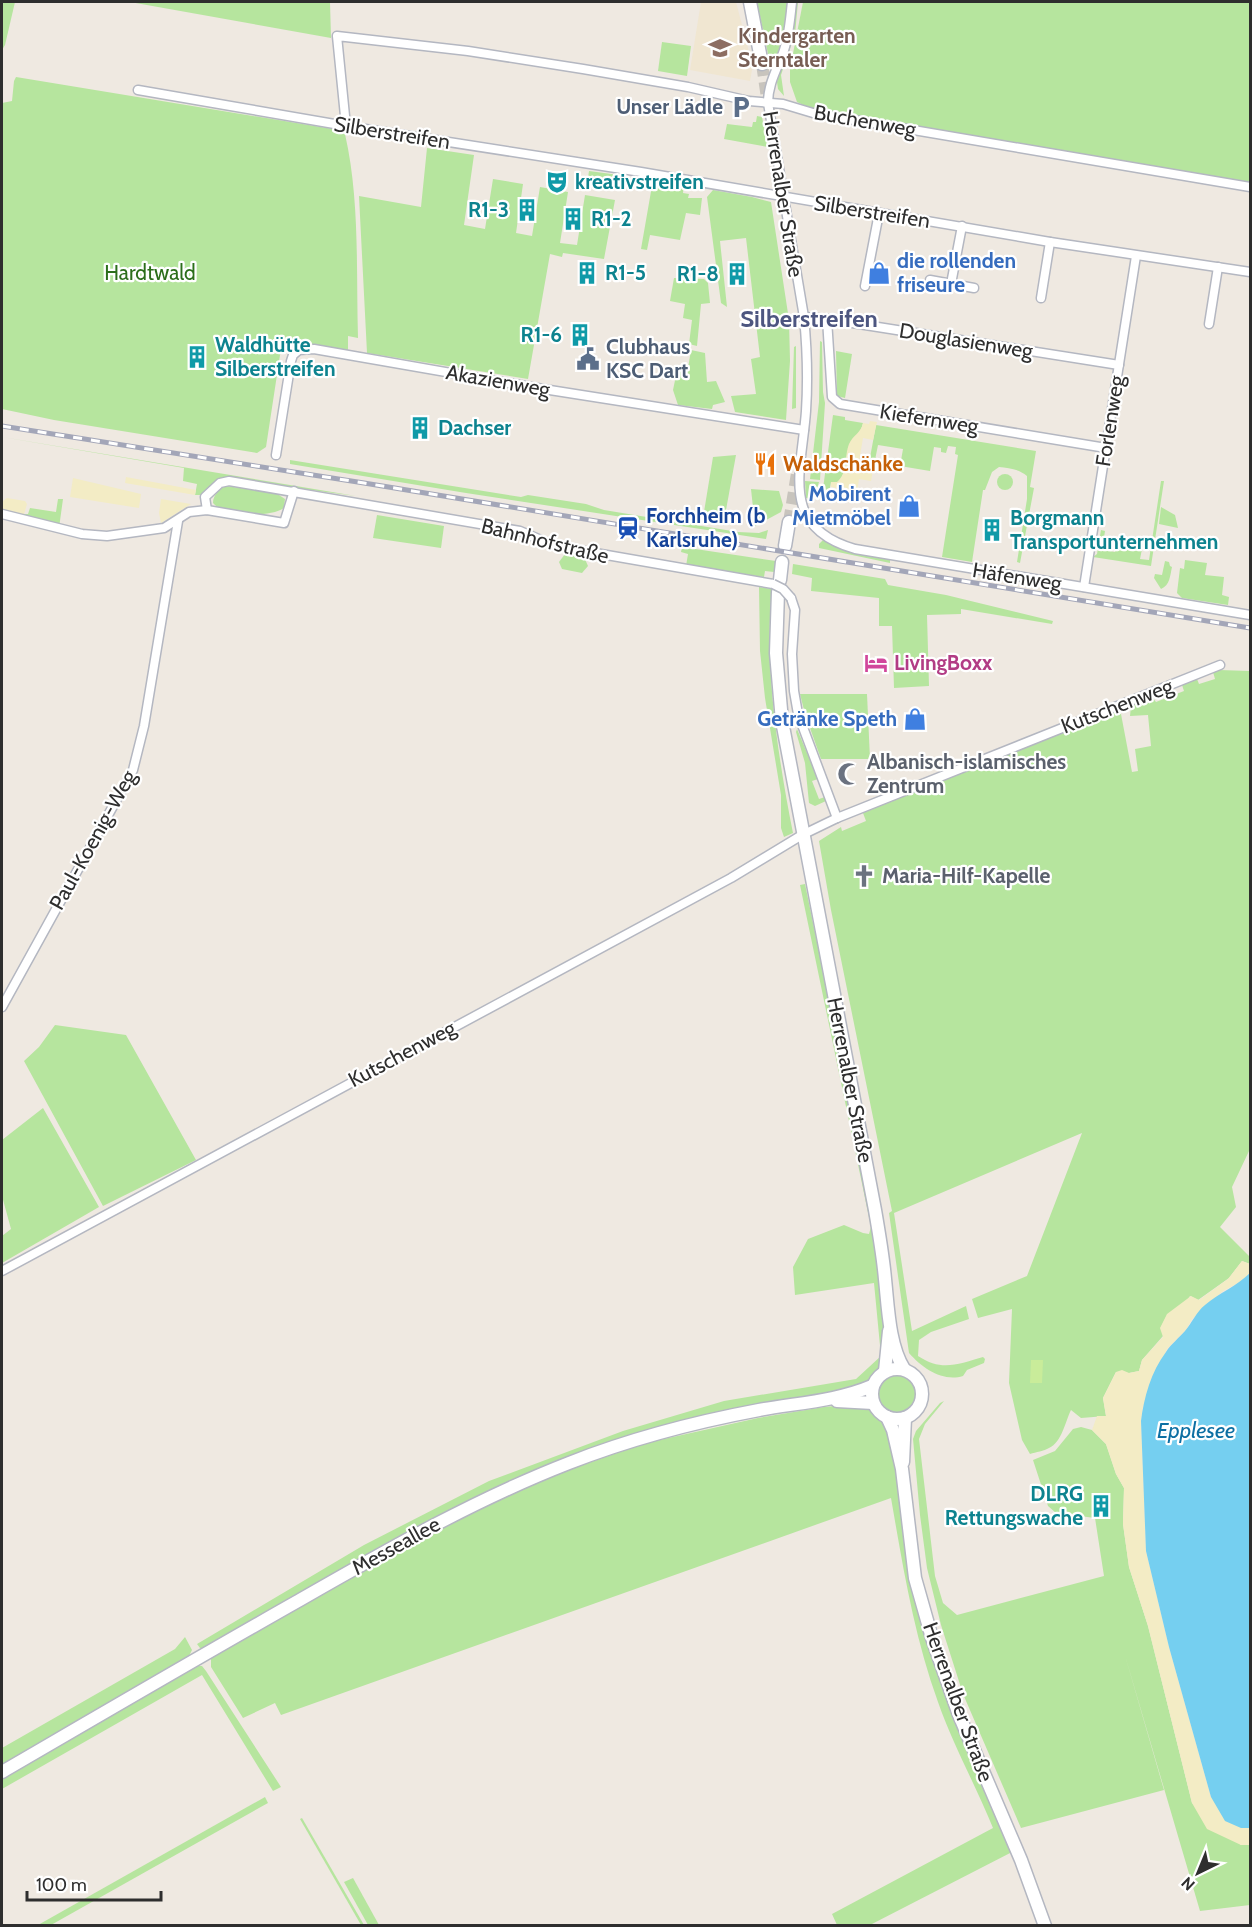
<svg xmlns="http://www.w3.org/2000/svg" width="1252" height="1927" font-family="Cabin,sans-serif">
	<rect width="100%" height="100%" fill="#efe9e1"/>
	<path fill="#f0e6d1" d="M701,2h35l6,23 2,1 8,44 -2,11 -60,-11z"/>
	<g fill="#b6e59e">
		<path d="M2,2h13l-10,43 -3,5z"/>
		<path d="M130,2h200l1,36z"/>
		<path d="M757,2h31c-2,23 -6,45 -17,66z"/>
		<path d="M796,2h2l-3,32 -14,41 3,21 -6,-7 -1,-7 16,-49z"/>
		<path d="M803,2h447v180l-436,-72 -17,-8 -7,-20v-13z"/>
		<path d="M662,42l29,4 -4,30 -29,-5z"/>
		<path d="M16,77l323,53 6,4c15,66 11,136 13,204l-10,-2v14l-66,-8 -16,105 -9,6 -203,-33 -52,-11v-306l10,-2 2,-20z"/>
		<path d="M757,116l5,1 6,30 -44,-8 3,-15 25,3 1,-5h3z"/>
		<path d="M427,148l47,7 -10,70 21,4 8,-50 30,5 -7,49 16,3 8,-49 28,5 -8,51 17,2 8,-50 30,5 -11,59 -41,-6 -1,4 -12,-3 -22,125 -161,-26 -8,-157 62,11z"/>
		<path d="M589,171l30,4 -2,8 -29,-5z"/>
		<path d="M653,180l31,5 -1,8 6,1 -1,4h14l-2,17 -14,-2 -6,27 -30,-5 -3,15 -6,-1z"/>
		<path d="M713,190l39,7 19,5 18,118 1,41 -4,59 -51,-8 -4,-16 25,-2 -5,-35 9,-2 -14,-119 -26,3 7,66 -6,-4 -14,-106z"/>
		<path d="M674,278l30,1 4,4 2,20 -9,1 -4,42 -8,-2 3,-24 -9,-2 2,-14 -15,-3z"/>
		<path d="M820,341l2,1 1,50 2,11 -5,77 -10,-1 9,-77z"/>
		<path d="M796,346v62l-4,1 2,-62z"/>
		<path d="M691,350l14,3 2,29 9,-1 9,21 -12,3 -1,4 -34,-4 -5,-15 5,-24 10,2z"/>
		<path d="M836,351l16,3 -7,44 -8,-2z"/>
		<path d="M833,415l12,2v3l18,3c-2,11 -12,18 -15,29 -3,9 -2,21 -8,28 -3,4 -4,3 -9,2l-3,16 -6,-2z"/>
		<path d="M876,425l160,26 -6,36 4,1 -14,75 -3,-1 10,-63v-23c-8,-7 -18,-8 -28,-9l-7,5 -7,18h-2l-11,72 -30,-5 16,-102 -3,-1 1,-7 -8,-1 -2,7 -5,-1v-4l-7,-1 -4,24 -30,-5 3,-17 -25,-4 -4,20 -5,-2z"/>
		<path d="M2,437l354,59 -122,-16 -33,15h-6l2,-11 -14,-3 1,-13z"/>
		<path d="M736,455l-12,66 -21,-3 10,-61z"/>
		<path d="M290,460l231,37 7,-2 58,9 18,6 134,22 21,1 9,-3 -2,9 -300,-46 -176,-29z"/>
		<circle cx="1005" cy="482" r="8"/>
		<path d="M805,481l14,1 -3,10 -6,7 -4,-1z"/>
		<path d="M1161,481h3l-13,85 -58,-9 4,-3 4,-24 4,1 -3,19 13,2 2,-13 26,5 -3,15 9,1z"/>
		<path d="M226,486l50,7 9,6 -1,9c-15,10 -60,9 -71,-5 0,-8 6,-14 13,-17z"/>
		<path d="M751,489l28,2 4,14 -2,7 -26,14z"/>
		<path d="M58,499h5l-4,29 -36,-10 1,-4h4l2,-6 26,4z"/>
		<path d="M1161,507l14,8 3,13 -19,-4z"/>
		<path d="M377,515l67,11 -3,22 -68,-10z"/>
		<path d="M824,539l20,11 46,10v3l-71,-15v-4z"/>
		<path d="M682,547l94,14 -2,11 -9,-1 -1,6 -78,-11 2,-12 -7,-2z"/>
		<path d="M565,554l19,3 4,9 -6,7 -20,-4 -3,-7z"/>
		<path d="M1185,560l22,3 -2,12 19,2 -2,18 7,2 -1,8 -46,-7 -5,-5 3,-25 4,1z"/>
		<path d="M1165,561l4,1 1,4 2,1c-2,9 -2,18 -11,22l-7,-11 1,-4 7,1z"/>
		<path d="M793,564l92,15 3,6 58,10 107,26 -1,3 -91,-15v5l-34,1 2,71 -35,2 -2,-62h-13v-28l-68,-7 1,-13 -20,-4z"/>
		<path d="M759,587l13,2c-8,76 6,169 21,244l-9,4 -3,-9v-33l-16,-97 -5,-47z"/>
		<path d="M1219,670l31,1v480h-1l-17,36 4,20 -16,20 30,30v7l-8,-3 -13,17 -31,22 -8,-4 -27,40 -21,24 -3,11 -10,2 -13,-1 -13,26 3,18 -25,2 -10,-8c-6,12 -9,32 -22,38 -5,3 -13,4 -19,6l-8,-14 -13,-57 3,-74 -34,9 -6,-19 55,-23 55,-143 -188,80 18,118 54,-25 3,13 -38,13 -12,8 -1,16c24,16 40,8 65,1l2,2 -1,4 -17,7 -4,6c-20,6 -40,-7 -54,-23l-20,-140 3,-2 -61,-301 -12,-69 22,-14 1,4 24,-10 -3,-8 251,-102 7,3 11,58 6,-1 -3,-22 16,-3 -3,-31 -18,1 1,-10 21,-9 4,5 28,-11 -2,-6 15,-6 2,5 16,-5 -2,-7z"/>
		<path d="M800,694h67l3,65h-49l-16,-45z"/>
		<path d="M797,729l21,50 -6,2 7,18 6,-2 1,4 -11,5 -6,-3 -4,-40 -9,-31z"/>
		<path d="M805,884l53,256 17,105 11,104 -3,16 -17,19 -306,77c-124,50 -238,120 -354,187h-6l-3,-4 167,-99 125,-64 134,-50 101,-30 132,-22 25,-23 -7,-73 -79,12 -2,-28 15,-28 36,-14 19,8 6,1 2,-7 -71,-342z"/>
		<path d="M55,1025l71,10 70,125 -93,46 -79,-145 15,-14z"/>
		<path d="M43,1108l56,99 -97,56v-27l9,-7 -9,-33v-56z"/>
		<circle cx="896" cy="1393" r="21"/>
		<path d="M944,1401l-19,23 -6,15 16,137 8,27 14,12 147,-39 -9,-58 -39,-5 -8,-7 -15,-46 22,-9 18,-22 8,-2 11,3 14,14 10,30 8,14 -1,36 6,43 19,59 44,177 49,42h9v60l-50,6 -76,-259 40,138 -143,38 -58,-134 -22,-69 -14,-57 -7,-53 -7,-76 3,-8 24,-28z"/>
		<path d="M856,1404c17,3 27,17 36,32l24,161 98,254 -144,74h-33l-5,-11 161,-86c-17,-42 -40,-83 -55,-126 -24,-66 -35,-135 -47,-204l-610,217 -6,-12 -32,15 -32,-51v-9l192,-110 86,-44 70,-31 87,-30 112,-25 66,-11z"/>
		<path d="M185,1637l7,13 -4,8 -186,107v-17l173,-99z"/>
		<path d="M196,1666h6l4,5 75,116 -8,4 -71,-116 -200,114v-10z"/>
		<path d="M265,1797l3,6 -217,122h-13z"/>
		<path d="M302,1818l62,107h-3l-61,-106z"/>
		<path d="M353,1878l26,47h-11l-24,-43z"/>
	</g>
	<g fill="#f3ecc5">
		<path d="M870,421l7,1 -4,18 -10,-2 -4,23 15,4 -3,16 -12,-2 -2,13 -26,-5v-5h6c11,-9 7,-25 12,-38 4,-9 12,-11 14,-21l6,1z"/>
		<path d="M126,477l70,13 -1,5 -70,-12z"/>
		<path d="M73,478l68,16 -2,14 -69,-11z"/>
		<path d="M7,498l18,3 2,3 -4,14 -20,-6v-11z"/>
		<path d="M161,499l30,5 -30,19 -2,-10z"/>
		<path d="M1242,1261l8,3v9l-8,8 -19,10 -31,28 -6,11 -19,19 -24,58 -2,14 5,130 23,96 42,150 30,31h9v17h-9l-34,-16 -15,-26 -44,-177 -19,-59 -6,-43 1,-36 -8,-14 -10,-30 -14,-14 5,-14h9l-3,-18 13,-26 6,-2 7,3 10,-2 3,-11 21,-23 -3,-9 7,-14 24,-18 8,4 29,-21z"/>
	</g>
	<path fill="#c9ec9a" d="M1031,1360h12l-1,23h-12z"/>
	<path fill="#75cff0" d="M1250,1273v555h-9l-16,-7 -14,-24 -42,-150 -23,-96 -5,-130c3,-24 10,-49 25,-69 5,-8 13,-14 19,-21 7,-8 11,-19 20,-26 14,-12 32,-19 45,-32z"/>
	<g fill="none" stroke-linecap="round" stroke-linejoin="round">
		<g stroke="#c8c4bd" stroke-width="12" stroke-dasharray="12 6" stroke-linecap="butt">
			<path d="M762,64l6,41"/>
			<path d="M789,522l9,-55"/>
		</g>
		<g stroke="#b4b7c1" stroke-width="11">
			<g id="street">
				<path d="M792,2c-2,17 -3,35 -9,51 -7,18 -15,32 -15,50l36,214c3,31 4,63 2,94 -4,59 -28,116 49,138l395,66"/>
				<path d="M138,90l208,36 295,46 409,70 200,30"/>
				<path d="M346,126l-9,-90 131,15 115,18 105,18 61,14 34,3 30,9 437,74"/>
				<path d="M930,280l44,8"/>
				<path d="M951,284l11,-58"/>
				<path d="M865,286l14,-73"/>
				<path d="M1041,298l9,-56"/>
				<path d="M804,317l23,2 292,46"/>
				<path d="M827,319l5,78 8,7 266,44"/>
				<path d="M1209,324l9,-57"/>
				<path d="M276,455l15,-94 2,-6 6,-5 15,-1 223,39 267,42"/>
				<path d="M207,510l-2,-13 15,-14 9,-2 291,50 35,15 218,38"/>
				<path d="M2,514l80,20 25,2 57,-8 25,-16 18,-2 77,13 10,-32"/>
				<path d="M1084,587l52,-331"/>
				<path d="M791,598l4,12 -3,44 2,37 4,23 39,104"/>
				<path d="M2,1007l131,-237 11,-44 34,-205"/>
				<path d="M2,1271l729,-393 71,-43 35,-17 383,-153"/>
			</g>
		</g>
		<g stroke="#b4b7c1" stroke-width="15">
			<g id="secondary">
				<path d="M750,2l12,62"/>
				<path d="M785,546l4,-24"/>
				<path d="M780,580l2,-18"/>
				<path d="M778,592l-2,61 6,68 93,489c4,23 8,46 10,69 3,28 4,66 19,90"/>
				<circle cx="897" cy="1394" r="25"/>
				<path d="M885,1371l4,-40"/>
				<path d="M837,1401l36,2"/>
				<path d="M887,1417l6,13 9,39 13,109 17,60 27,77 62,145 24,66"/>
				<path d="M903,1462l2,-44"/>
				<path d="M2,1772c98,-57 197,-115 296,-171 89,-51 176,-101 271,-138 61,-24 126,-41 190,-53 38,-7 78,-9 113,-24"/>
			</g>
		</g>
		<use href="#street" stroke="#fff" stroke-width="8"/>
		<use href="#secondary" stroke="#fff" stroke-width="12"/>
		<g stroke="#a3a6b8" stroke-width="5">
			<path id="rail" d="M2,426l362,57 886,145"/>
		</g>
		<use href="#rail" stroke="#fff" stroke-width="3" stroke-dasharray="9" stroke-linecap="butt"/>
		<g stroke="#b4b7c1" stroke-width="11" stroke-linecap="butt">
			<path id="street-bridge" d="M773,584l10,5 8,9"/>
		</g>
		<use href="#street-bridge" stroke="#fff" stroke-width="8"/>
	</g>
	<defs>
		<g id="school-bare" transform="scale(1.8)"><path d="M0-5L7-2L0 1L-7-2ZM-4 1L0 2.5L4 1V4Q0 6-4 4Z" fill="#8d6e63" stroke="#fff" stroke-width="2.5" paint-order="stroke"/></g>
		<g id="parking-bare" transform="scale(1.8)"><path d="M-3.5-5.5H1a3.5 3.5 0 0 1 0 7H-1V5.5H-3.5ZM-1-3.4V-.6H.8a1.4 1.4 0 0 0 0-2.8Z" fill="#5c6f8a" stroke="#fff" stroke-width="2.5" paint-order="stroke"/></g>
		<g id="theatre-bare" transform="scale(1.8)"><path d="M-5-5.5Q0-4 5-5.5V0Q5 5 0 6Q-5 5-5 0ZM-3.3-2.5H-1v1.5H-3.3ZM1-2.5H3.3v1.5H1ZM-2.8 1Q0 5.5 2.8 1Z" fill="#0f9aa8" stroke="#fff" stroke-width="2.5" paint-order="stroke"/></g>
		<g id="building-bare" transform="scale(1.8)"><path d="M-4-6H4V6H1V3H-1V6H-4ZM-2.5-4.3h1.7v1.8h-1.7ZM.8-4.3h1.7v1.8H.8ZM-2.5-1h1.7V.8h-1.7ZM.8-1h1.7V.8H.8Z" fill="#0f9aa8" stroke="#fff" stroke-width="2.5" paint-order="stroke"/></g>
		<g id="shop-bare" transform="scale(1.8)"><path d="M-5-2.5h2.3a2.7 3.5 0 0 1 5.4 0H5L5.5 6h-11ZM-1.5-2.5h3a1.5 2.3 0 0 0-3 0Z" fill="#3f7fe0" stroke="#fff" stroke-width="2.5" paint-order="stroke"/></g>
		<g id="civic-bare" transform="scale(1.8)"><path d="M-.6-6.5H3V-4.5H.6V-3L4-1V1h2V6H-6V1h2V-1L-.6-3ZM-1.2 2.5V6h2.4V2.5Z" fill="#5c6f8a" stroke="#fff" stroke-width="2.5" paint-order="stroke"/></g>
		<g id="restaurant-bare" transform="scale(1.8)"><path d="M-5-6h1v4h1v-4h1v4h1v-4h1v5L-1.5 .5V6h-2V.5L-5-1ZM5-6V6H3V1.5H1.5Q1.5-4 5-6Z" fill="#e8710a" stroke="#fff" stroke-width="2.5" paint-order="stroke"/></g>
		<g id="station-bare" transform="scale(1.8)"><path d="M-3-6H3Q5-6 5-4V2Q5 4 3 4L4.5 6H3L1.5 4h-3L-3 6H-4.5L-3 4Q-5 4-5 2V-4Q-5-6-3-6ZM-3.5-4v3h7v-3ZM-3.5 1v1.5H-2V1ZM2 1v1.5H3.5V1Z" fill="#1a4fb4" stroke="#fff" stroke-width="2.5" paint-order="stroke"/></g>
		<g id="hotel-bare" transform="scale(1.8)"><path d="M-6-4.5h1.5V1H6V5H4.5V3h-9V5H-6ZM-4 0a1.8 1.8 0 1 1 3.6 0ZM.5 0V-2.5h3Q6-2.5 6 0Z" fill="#d1479c" stroke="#fff" stroke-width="2.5" paint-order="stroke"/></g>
		<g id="mosque-bare" transform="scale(1.8)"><path d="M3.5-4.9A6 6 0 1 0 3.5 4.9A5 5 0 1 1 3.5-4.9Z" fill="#6b7280" stroke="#fff" stroke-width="2.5" paint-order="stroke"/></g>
		<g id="church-bare" transform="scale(1.8)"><path d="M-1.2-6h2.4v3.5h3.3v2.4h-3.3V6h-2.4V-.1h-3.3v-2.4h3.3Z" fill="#6b7280" stroke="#fff" stroke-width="2.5" paint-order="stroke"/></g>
	</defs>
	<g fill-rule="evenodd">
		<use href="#school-bare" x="720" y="48"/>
		<use href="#parking-bare" x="741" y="107"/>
		<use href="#theatre-bare" x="557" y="182"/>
		<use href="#building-bare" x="527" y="210"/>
		<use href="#building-bare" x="573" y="219"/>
		<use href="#building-bare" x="587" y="273"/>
		<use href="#shop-bare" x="879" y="273"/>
		<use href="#building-bare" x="737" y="274"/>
		<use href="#building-bare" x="580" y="335"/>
		<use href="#building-bare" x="197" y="357"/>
		<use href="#civic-bare" x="588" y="359"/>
		<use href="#building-bare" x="420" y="428"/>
		<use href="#restaurant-bare" x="765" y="464"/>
		<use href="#shop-bare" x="909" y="506"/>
		<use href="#station-bare" x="628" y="528"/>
		<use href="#building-bare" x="992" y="530"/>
		<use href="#hotel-bare" x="876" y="663"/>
		<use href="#shop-bare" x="915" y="719"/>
		<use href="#mosque-bare" x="849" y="774"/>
		<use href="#church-bare" x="864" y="876"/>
		<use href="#building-bare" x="1101" y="1506"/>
	</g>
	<g text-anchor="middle" stroke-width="4.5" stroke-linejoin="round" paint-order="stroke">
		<g font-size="21" font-weight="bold" fill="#785e54" stroke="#fff" text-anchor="start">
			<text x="738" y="43">Kindergarten<tspan x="738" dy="24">Sterntaler</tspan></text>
		</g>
		<g font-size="21" font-weight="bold" fill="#4e5e75" stroke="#fff" text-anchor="end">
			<text x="723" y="114">Unser Lädle</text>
			<text x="606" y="354" text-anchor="start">Clubhaus<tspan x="606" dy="24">KSC Dart</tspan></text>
		</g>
		<g font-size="21" fill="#2e2e2e" stroke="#fff">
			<text transform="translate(865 121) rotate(10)" y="7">Buchenweg</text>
			<text transform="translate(392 133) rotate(9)" y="7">Silberstreifen</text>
			<text transform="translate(783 194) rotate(81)" y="7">Herrenalber Straße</text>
			<text transform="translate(872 212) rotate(9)" y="7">Silberstreifen</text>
			<text transform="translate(966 341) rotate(9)" y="7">Douglasienweg</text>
			<text transform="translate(498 381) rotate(10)" y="7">Akazienweg</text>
			<text transform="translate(929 419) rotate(9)" y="7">Kiefernweg</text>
			<text transform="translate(1110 421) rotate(-81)" y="7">Forlenweg</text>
			<text transform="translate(545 541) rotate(14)" y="7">Bahnhofstraße</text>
			<text transform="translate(1017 577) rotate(9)" y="7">Häfenweg</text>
			<text transform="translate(1117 706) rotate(-21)" y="7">Kutschenweg</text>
			<text transform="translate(93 840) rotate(-61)" y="7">Paul-Koenig-Weg</text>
			<text transform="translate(402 1054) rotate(-28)" y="7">Kutschenweg</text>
			<text transform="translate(850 1080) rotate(79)" y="7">Herrenalber Straße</text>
			<text transform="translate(396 1546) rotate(-29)" y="7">Messeallee</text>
			<text transform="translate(958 1702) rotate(70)" y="7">Herrenalber Straße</text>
		</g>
		<g font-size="21" font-weight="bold" fill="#0d838f" stroke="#fff" text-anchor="start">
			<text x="575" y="189">kreativstreifen</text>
			<text x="509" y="217" text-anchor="end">R1-3</text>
			<text x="591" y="226">R1-2</text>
			<text x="605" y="280">R1-5</text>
			<text x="719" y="281" text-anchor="end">R1-8</text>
			<text x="562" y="342" text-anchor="end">R1-6</text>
			<text x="215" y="352">Waldhütte<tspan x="215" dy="24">Silberstreifen</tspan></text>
			<text x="438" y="435">Dachser</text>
			<text x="1010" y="525">Borgmann<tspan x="1010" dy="24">Transportunternehmen</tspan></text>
			<text x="1083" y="1501" text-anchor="end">DLRG<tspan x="1083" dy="24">Rettungswache</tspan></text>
		</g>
		<g font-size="21" font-weight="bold" fill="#366cbe" stroke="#fff" text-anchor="end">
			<text x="897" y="268" text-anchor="start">die rollenden<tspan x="897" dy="24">friseure</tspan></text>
			<text x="891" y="501">Mobirent<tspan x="891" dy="24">Mietmöbel</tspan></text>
			<text x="897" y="726">Getränke Speth</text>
		</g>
		<g font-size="21" fill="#2c6e1b" stroke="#fff">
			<text x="150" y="280">Hardtwald</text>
		</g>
		<g font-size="21" font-weight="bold" fill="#c56008" stroke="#fff" text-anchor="start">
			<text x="783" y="471">Waldschänke</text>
		</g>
		<g font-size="21" font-weight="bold" fill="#164399" stroke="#fff" text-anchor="start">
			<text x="646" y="523">Forchheim (b<tspan x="646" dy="24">Karlsruhe)</tspan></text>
		</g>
		<g font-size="21" font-weight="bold" fill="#b23c85" stroke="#fff" text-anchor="start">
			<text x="894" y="670">LivingBoxx</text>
		</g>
		<g font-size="21" font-weight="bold" fill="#5b616d" stroke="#fff" text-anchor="start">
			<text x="867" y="769">Albanisch-islamisches<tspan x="867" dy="24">Zentrum</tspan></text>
			<text x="882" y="883">Maria-Hilf-Kapelle</text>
		</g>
		<g font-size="22" font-style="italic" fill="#0d6fa3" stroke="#fff">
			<text x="1196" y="1438">Epplesee</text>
		</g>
		<g font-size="24" font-weight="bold" fill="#4d5680" stroke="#fff">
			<text x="809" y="327">Silberstreifen</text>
		</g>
	</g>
	<rect width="1252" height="1927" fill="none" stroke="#2e2e2e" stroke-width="6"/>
	<g transform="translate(1198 1873) rotate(223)" stroke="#ffffff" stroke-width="4.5" paint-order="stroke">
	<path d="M0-4.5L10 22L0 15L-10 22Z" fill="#2e2e2e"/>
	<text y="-9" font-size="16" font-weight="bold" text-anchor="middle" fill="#2e2e2e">N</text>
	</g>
	<path d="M27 1891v9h134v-9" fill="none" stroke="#2e2e2e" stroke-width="3"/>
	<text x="36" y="1891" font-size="18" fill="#2e2e2e" stroke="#ffffff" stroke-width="4.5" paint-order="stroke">100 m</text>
</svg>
